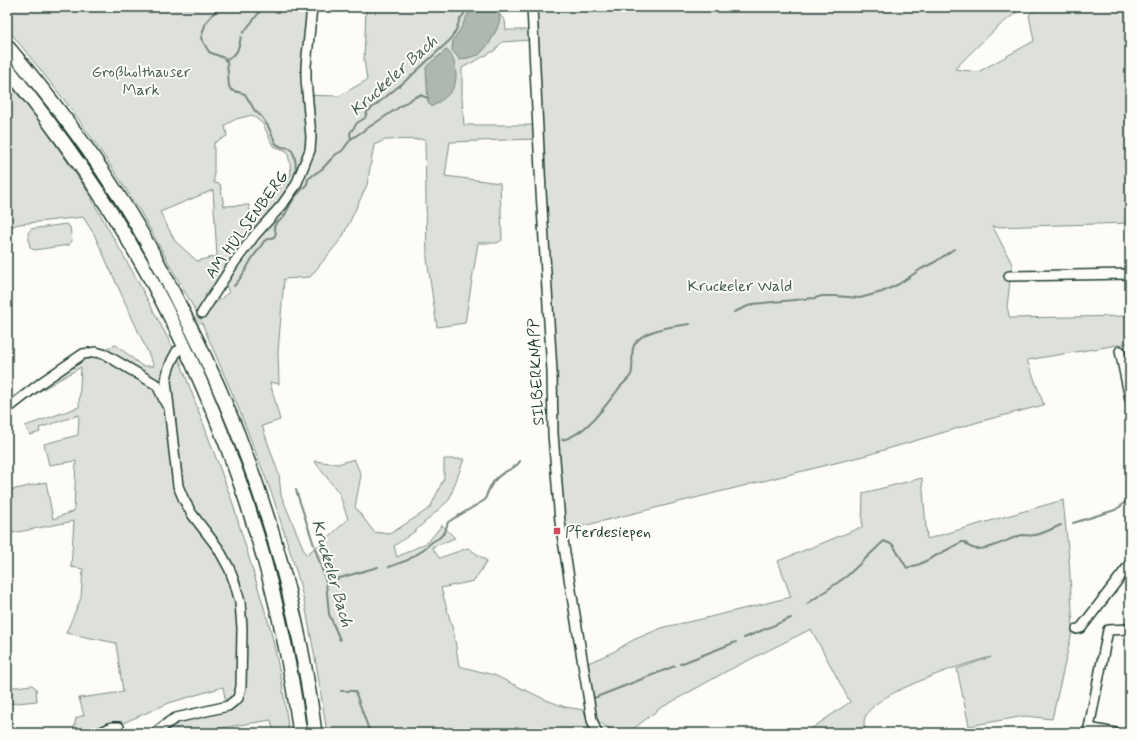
<svg xmlns="http://www.w3.org/2000/svg" width="1137" height="740" font-family="Mynerve,sans-serif">
	<rect width="100%" height="100%" fill="#fdfcf7"/>
	<filter id="ink" filterUnits="userSpaceOnUse"><feTurbulence type="fractalNoise" baseFrequency=".025" numOctaves="2"/><feDisplacementMap in="SourceGraphic" scale="8" xChannelSelector="R" yChannelSelector="G"/><feConvolveMatrix kernelMatrix="1 2 1 2 8 2 1 2 1" color-interpolation-filters="sRGB"/></filter>
	<g filter="url(#ink)">
		<g fill="#dde0db" stroke="#7e8e88" fill-rule="evenodd">
			<path d="M7,7h301l-7,57 1,31 37,1 28,-16 -3,-20 2,-53h127v1l12,12 1,10h22l2,10 -28,2 -8,9 -32,17v30l2,27h69l2,14 -85,3 -5,34 55,7 2,57 -5,3h-19l-13,80 -28,4 -10,-68 -2,-120 -40,1 -11,5 -7,40 -25,53 -32,39 -26,2 -6,73 1,32 -9,-2 10,38 -18,6 17,49 2,20 25,60 25,-20 17,-16 -9,-26 -25,-32 24,3 16,-5 7,16 -6,32 19,25 16,2 40,-26 14,-30v-19h20l-15,41 -35,32 -20,14 3,11 31,-15 14,-17 13,13 -23,9 7,11 29,-10 19,13 -13,20 -33,7 13,46 5,32 35,9 52,25 19,7 19,3 6,23h-263l-10,-64 -11,-59 -8,-33 -25,-80 -35,-90 -37,-86 -60,-108 -30,-47 -42,-60 -62,-78zM252,115l11,9 10,22 14,5 3,12 1,12 -40,47 -2,-17 -25,1 -4,-22 -6,-1v-40l13,-7 -2,-11 11,-6zM213,190l4,66 -20,5 -22,-20 -15,-29zM221,276l8,16 -18,15 -6,-12z"/>
			<path d="M534,7h490c-25,17 -48,40 -69,62l23,3 56,-31 -5,-26 10,-8h91v216l-136,4 -2,-2 20,39 -5,43 3,11 120,-2v27l-103,17 17,45 -62,16 -115,34 -288,72 -11,4 -6,-6z"/>
			<path d="M7,80l36,46 43,63 50,89 44,83 52,140 39,130 11,52 7,50h-15l-3,-13 -80,13h-33l12,-10 57,-13 -4,-23 -54,16 -46,20 3,10h-53l3,-15 8,-3 -5,-17 44,-6 -7,-49 -50,-10 15,-35 2,-29 -12,-2 3,-46 -61,12 -6,-34v-8l39,-9 7,37 21,-8 2,-50 -27,4 -5,-21 34,-9 1,-20 -40,13 1,4 -10,3 -5,-9 54,-19 2,-40 -41,24 -33,23v-9l75,-49 34,-11 26,21h12l-60,-132 -11,-17 -64,7 -12,4z"/>
			<path d="M66,224l4,3 2,14 -3,4 -35,5 -4,-3 -2,-14 3,-4z"/>
			<path d="M922,478l5,61 136,-39 6,59 4,69 -21,91 -27,-3 -56,10 -12,-57 34,-12c-31,8 -56,17 -85,30 -15,7 -53,24 -39,46h-62l45,-31 -39,-73 -84,42 -68,38 -31,24h-15l-1,-3 -16,-10 -10,-56 27,-12 20,-12 31,-13 38,-8 89,-22 -13,-36 84,-34 1,-34z"/>
			<path d="M32,685l4,3 1,13 -30,3v-16z"/>
		</g>
		<g fill="#aeb8b1" stroke="#75877f">
			<path d="M478,8c7,1 16,1 21,4l1,7 -3,10 -8,15 -10,11 -19,5 -8,-10 1,-10 8,-12 9,-18z"/>
			<path d="M446,50c5,2 8,10 9,15 4,23 -4,29 -22,41h-2l-3,-4 -2,-34 2,-3z"/>
		</g>
		<g fill="none" stroke-linecap="round" stroke-linejoin="round">
			<g stroke="#75877f" stroke-width="2">
				<path d="M219,7l-13,15 -5,16 8,14 15,6 3,4 2,24 2,4 14,4 10,17 6,5 7,10 8,18 6,3 8,1c7,8 6,20 5,30"/>
				<path d="M243,33l19,-24 1,-2"/>
				<path d="M225,60c14,-7 12,-8 16,-23"/>
				<path d="M351,139l62,-41 7,-3 8,3"/>
				<path d="M234,286c8,-8 13,-19 19,-29 4,-6 8,-10 11,-16l10,-4 2,-4 -2,-6 2,-4 7,-5 11,-20 13,-14 1,-5 8,-6 6,-4 13,-14 7,-4 9,-12 -1,-6 7,-10 8,-5 2,-6 42,-34 41,-38 6,-10 4,-11 4,-5 2,-7"/>
				<path d="M734,312l19,-8 62,-6 7,-2h13l25,2 22,-6 17,-8 22,-15 14,-7 19,-13"/>
				<path d="M562,440c25,-6 43,-34 58,-53 3,-4 8,-7 11,-12 4,-11 -3,-26 7,-35 10,-11 38,-14 52,-16"/>
				<path d="M296,490l30,92 3,32 11,26"/>
				<path d="M1073,523l42,-13 6,-4 9,-9"/>
				<path d="M389,567l19,-7 7,-5 4,-2 13,-11 7,-4 6,-6 3,-10 37,-22c3,-11 9,-22 20,-28 5,-3 12,-5 15,-11"/>
				<path d="M326,582l52,-15"/>
				<path d="M807,604l40,-28 37,-35 9,4 14,23 13,-4 42,-22h3c10,18 43,-4 57,-7 4,0 9,1 13,0 8,-1 18,-7 26,-10"/>
				<path d="M744,638l47,-20"/>
				<path d="M680,664l56,-22"/>
				<path d="M341,691h14l15,42"/>
				<path d="M594,698l81,-32"/>
			</g>
			<path stroke="#d1d6d0" stroke-width="9" stroke-dasharray="9 4.5" stroke-linecap="butt" d="M180,347l22,-34"/>
			<g stroke="#1f3d34" stroke-width="12">
				<g id="minor">
					<path d="M532,7l9,184 11,180 1,63 7,88 32,198 5,13"/>
					<path d="M1009,276l121,-2"/>
					<path d="M202,313l32,-50 21,-28 27,-30 14,-20 14,-35 1,-13 -5,-58v-13l6,-59"/>
					<path d="M1120,351l10,48"/>
					<path d="M7,409l35,-27 41,-28 13,-2 10,3 51,30 9,19"/>
					<path d="M1077,629l4,-1 49,-64"/>
					<path d="M1089,728l26,5"/>
					<path d="M99,733l13,-6h7l2,6"/>
					<path d="M155,733l14,-11 7,-4 52,-12 10,-8 3,-11 1,-59 -2,-26 -5,-18 -6,-16 -11,-20 -26,-34 -8,-14 -6,-14 -12,-105c1,-11 5,-20 11,-30"/>
					<path d="M1088,733l20,-103 22,-1"/>
				</g>
			</g>
			<g stroke="#1f3d34" stroke-width="16">
				<g id="highway">
					<path d="M7,46c38,45 74,91 106,141 24,36 45,74 64,113 70,135 119,282 138,433"/>
					<path d="M7,68c54,67 104,138 145,214 75,140 127,294 148,451"/>
				</g>
			</g>
			<use href="#minor" stroke="#fdfcf7" stroke-width="9"/>
			<use href="#highway" stroke="#fdfcf7" stroke-width="13"/>
		</g>
	</g>
	<rect fill="#d1495b" stroke="#fdfcf7" stroke-width="1.5" x="553" y="527" width="8" height="8" rx="2"/>
	<g text-anchor="middle" stroke-width="4" stroke-linejoin="round" paint-order="stroke">
		<g font-size="16" fill="#455e55" stroke="#fdfcf7">
			<text x="141" y="77">Großholthauser<tspan x="141" dy="18">Mark</tspan></text>
			<text x="740" y="291">Kruckeler Wald</text>
		</g>
		<g font-size="16" fill="#1f3d34" stroke="#fdfcf7">
			<text transform="translate(246 224) rotate(-54)" y="6">AM HÜLSENBERG</text>
			<text transform="translate(535 372) rotate(-93)" y="6">SILBERKNAPP</text>
		</g>
		<g font-size="16" fill="#1f3d34" stroke="#fdfcf7" text-anchor="start">
			<text x="565" y="537">Pferdesiepen</text>
		</g>
		<g font-size="17" font-style="italic" fill="#435c53" stroke="#fdfcf7">
			<text transform="translate(393 75) rotate(-42)" y="6">Kruckeler Bach</text>
			<text transform="translate(333 573) rotate(74)" y="6">Kruckeler Bach</text>
		</g>
	</g>
	<rect width="1137" height="740" fill="none" stroke="#fdfcf7" stroke-width="24"/>
	<rect x="12" y="12" width="1113" height="716" fill="none" stroke="#1f3d34" stroke-width="1.5" filter="url(#ink)"/>
</svg>
